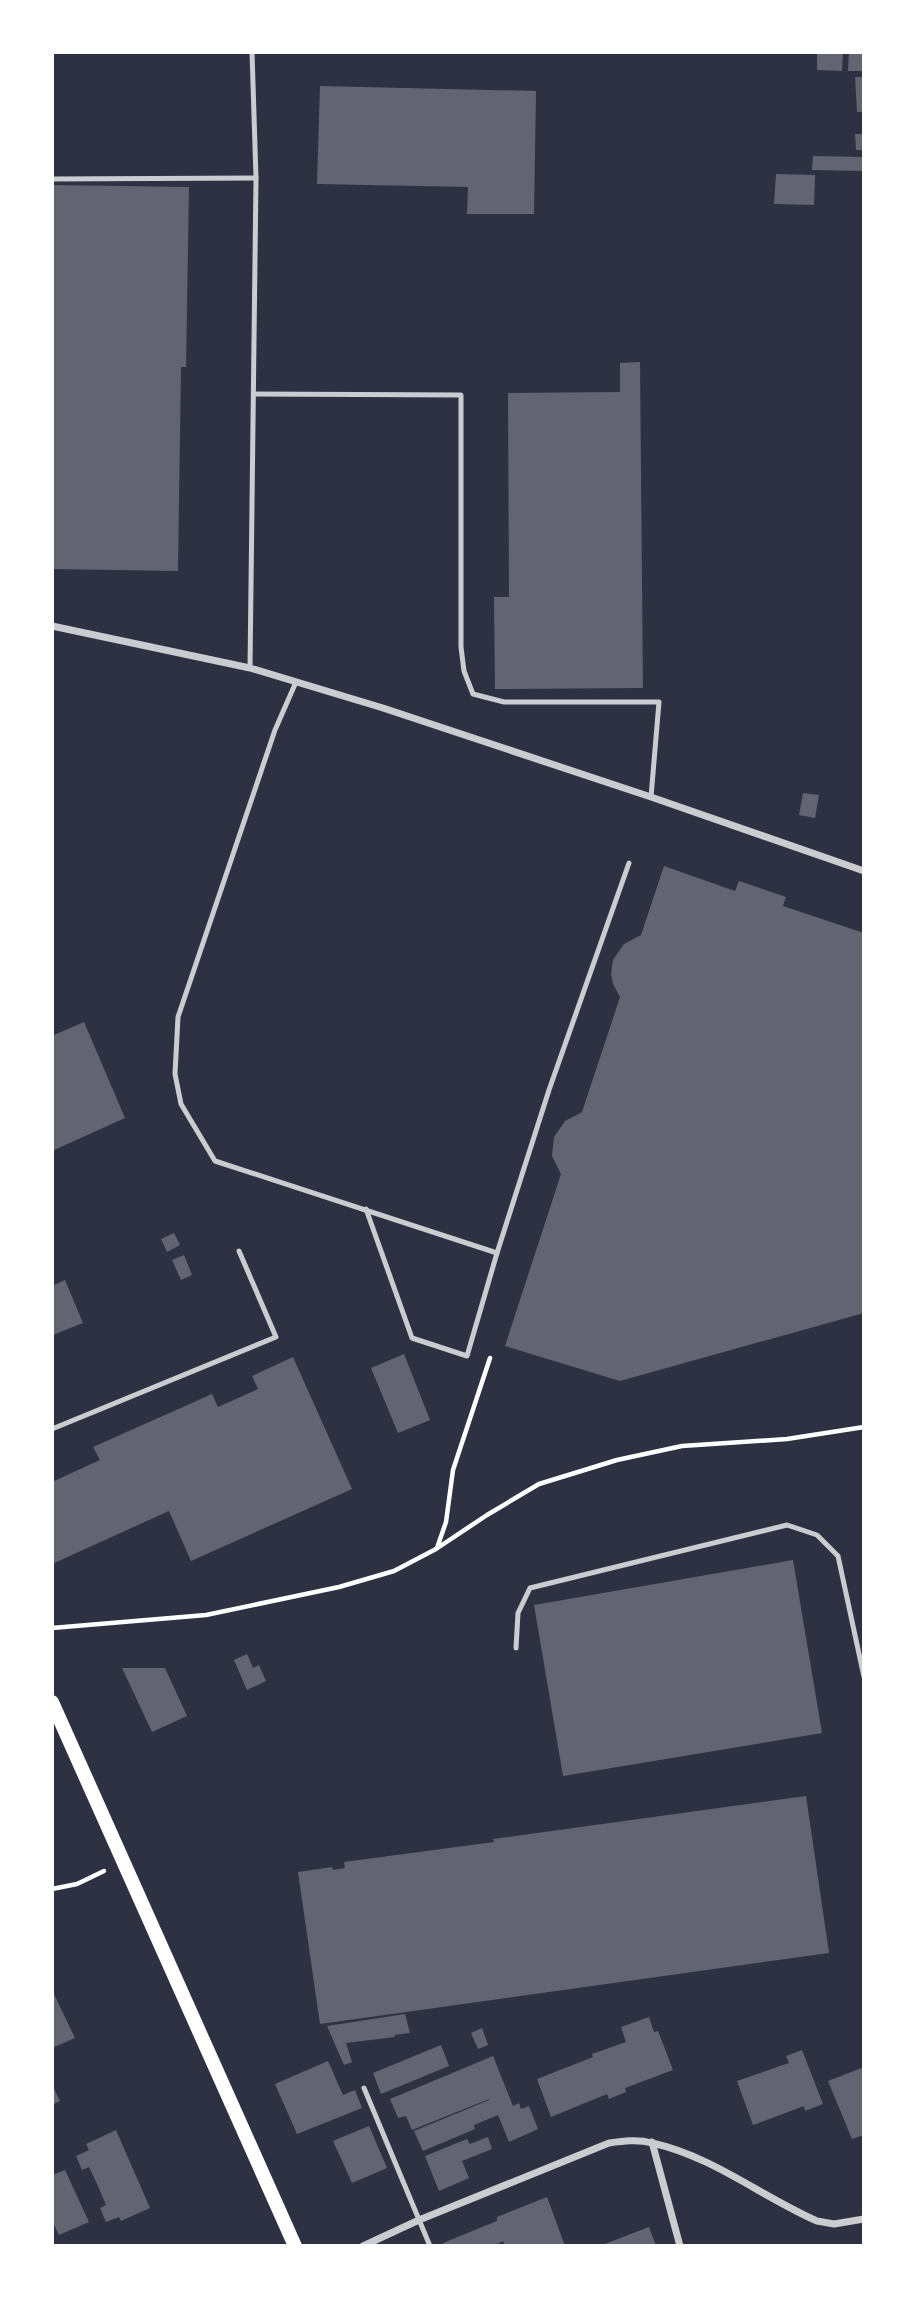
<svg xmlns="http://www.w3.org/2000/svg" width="916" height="2298" font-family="'Roboto Condensed',sans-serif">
	<rect width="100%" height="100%" fill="#2d3142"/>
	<g fill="#626471">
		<path d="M817,52h26l-1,19 -25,-1z"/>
		<path d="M849,52h15v19h-16z"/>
		<path d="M855,77h9v35h-7z"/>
		<path d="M320,86l216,5 -2,123h-67l1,-27 -151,-3z"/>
		<path d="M855,134h9v16h-8z"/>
		<path d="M813,156l51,1v14l-52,-1z"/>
		<path d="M776,174l39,1 -1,30 -40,-1z"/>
		<path d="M52,185l137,2 -3,180h-5l-3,204 -126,-2z"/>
		<path d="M640,362l3,326 -148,1 -1,-92h15l-1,-204 112,-1v-29z"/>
		<path d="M803,793l16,2 -4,23 -16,-3z"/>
		<path d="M664,866l71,25 4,-10 47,16 -3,9 81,27v380l-244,68 -115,-35 56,-172 -9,-18 2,-19 11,-16 17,-9 38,-115 -7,-13 -2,-10 2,-14 11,-16 17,-9z"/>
		<path d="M84,1022l41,96 -73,33v-115z"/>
		<path d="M174,1233l6,12 -13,7 -6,-13z"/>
		<path d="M184,1255l8,20 -11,5 -9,-20z"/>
		<path d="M65,1280l18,43 -30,12 -1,-49z"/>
		<path d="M404,1354l26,66 -32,13 -27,-65z"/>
		<path d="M293,1357l59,132 -161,72 -22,-50 -117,53v-82l48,-22 -7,-13 119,-53 6,13 40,-18 -6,-13z"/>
		<path d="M793,1560l29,173 -259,43 -29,-171z"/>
		<path d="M247,1654l6,14 6,-3 7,16 -19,9 -13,-30z"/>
		<path d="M122,1668h43l22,48 -35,16z"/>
		<path d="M806,1796l23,157 -509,71 -22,-152 34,-5 1,3 12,-2 -1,-6 150,-20 -1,-3z"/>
		<path d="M52,1990l23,48 -23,10z"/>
		<path d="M405,2014l5,19 -16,2 1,2 -49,6 6,19 -8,3 -17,-39z"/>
		<path d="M649,2017l5,15 4,-1 15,39 -48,18 1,4 -17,7 -2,-5 -56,23 -14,-38 56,-22 -1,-3 34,-12 -5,-15z"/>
		<path d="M482,2028l6,17 -10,4 -7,-16z"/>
		<path d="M441,2045l8,21 -68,28 -8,-21z"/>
		<path d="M802,2050l21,54 -18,7 -1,-5 -51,19 -16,-44 52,-18 -3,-7z"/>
		<path d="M493,2056l20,50 6,-3 2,6 8,-3 9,23 -29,13 -11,-27 -24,10 1,4 -52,22 -9,-20 75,-31v-1l-77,31 -6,-14 -8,2 -8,-19z"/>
		<path d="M328,2061l15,34 12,-5 7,18 -65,26 -22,-50z"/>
		<path d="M864,2067v68l-12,4 -24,-58z"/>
		<path d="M52,2085l8,16 -8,4z"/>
		<path d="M369,2126l18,42 -35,15 -19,-42z"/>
		<path d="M116,2130l34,78 -29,13 -2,-4 -13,5 -6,-14 6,-3 -8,-19 -9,-19 -7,3 -6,-14 13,-6 -3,-6z"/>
		<path d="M488,2137l4,12 -30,12 7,17 -30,13 -14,-35 42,-17 3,5z"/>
		<path d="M65,2170l24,52 -30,13 -7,-14v-46z"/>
		<path d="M547,2197l18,49h-60l-2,-5 -10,5h-49l-1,-3 54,-22v-4z"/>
		<path d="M649,2227l7,19h-54v-1z"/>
	</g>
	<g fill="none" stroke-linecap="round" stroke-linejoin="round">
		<g stroke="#fff" stroke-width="4.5">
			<path d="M437,1548l9,-26 7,-52 37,-112"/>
			<path d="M52,1628l154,-13 133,-28 55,-16 42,-22 51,-34 52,-31 78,-24 65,-14 105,-7 77,-12"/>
			<path d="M52,1889l25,-5 27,-13"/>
		</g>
		<g stroke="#caccd0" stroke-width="5">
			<path d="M52,179l204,-1"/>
			<path d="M254,394l207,1v252l3,24 9,23 31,8h155l-8,95"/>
			<path d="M250,668l6,-490 -4,-126"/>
			<path d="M296,682l-21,48 -97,287 -3,57 6,30 34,57 282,92 52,-163 80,-227"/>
			<path d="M366,1209l46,129 55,18 30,-103"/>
			<path d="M52,1429l224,-92 -37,-86"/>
			<path d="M516,1648l2,-35 12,-25 257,-63 30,10 21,21 26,121"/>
			<path d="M364,2088l66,158"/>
		</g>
		<g stroke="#caccd0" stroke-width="7">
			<path d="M52,626l198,42 133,40 268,89 213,74"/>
			<path d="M652,2142l28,104"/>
			<path d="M363,2246l56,-26 190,-77c14,-2 29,-4 43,0 60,13 110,54 165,78l17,3 30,-5"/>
		</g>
		<path stroke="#fff" stroke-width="14" d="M52,1702l243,544"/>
	</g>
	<rect width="916" height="2298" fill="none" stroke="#ffffff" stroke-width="108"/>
</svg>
